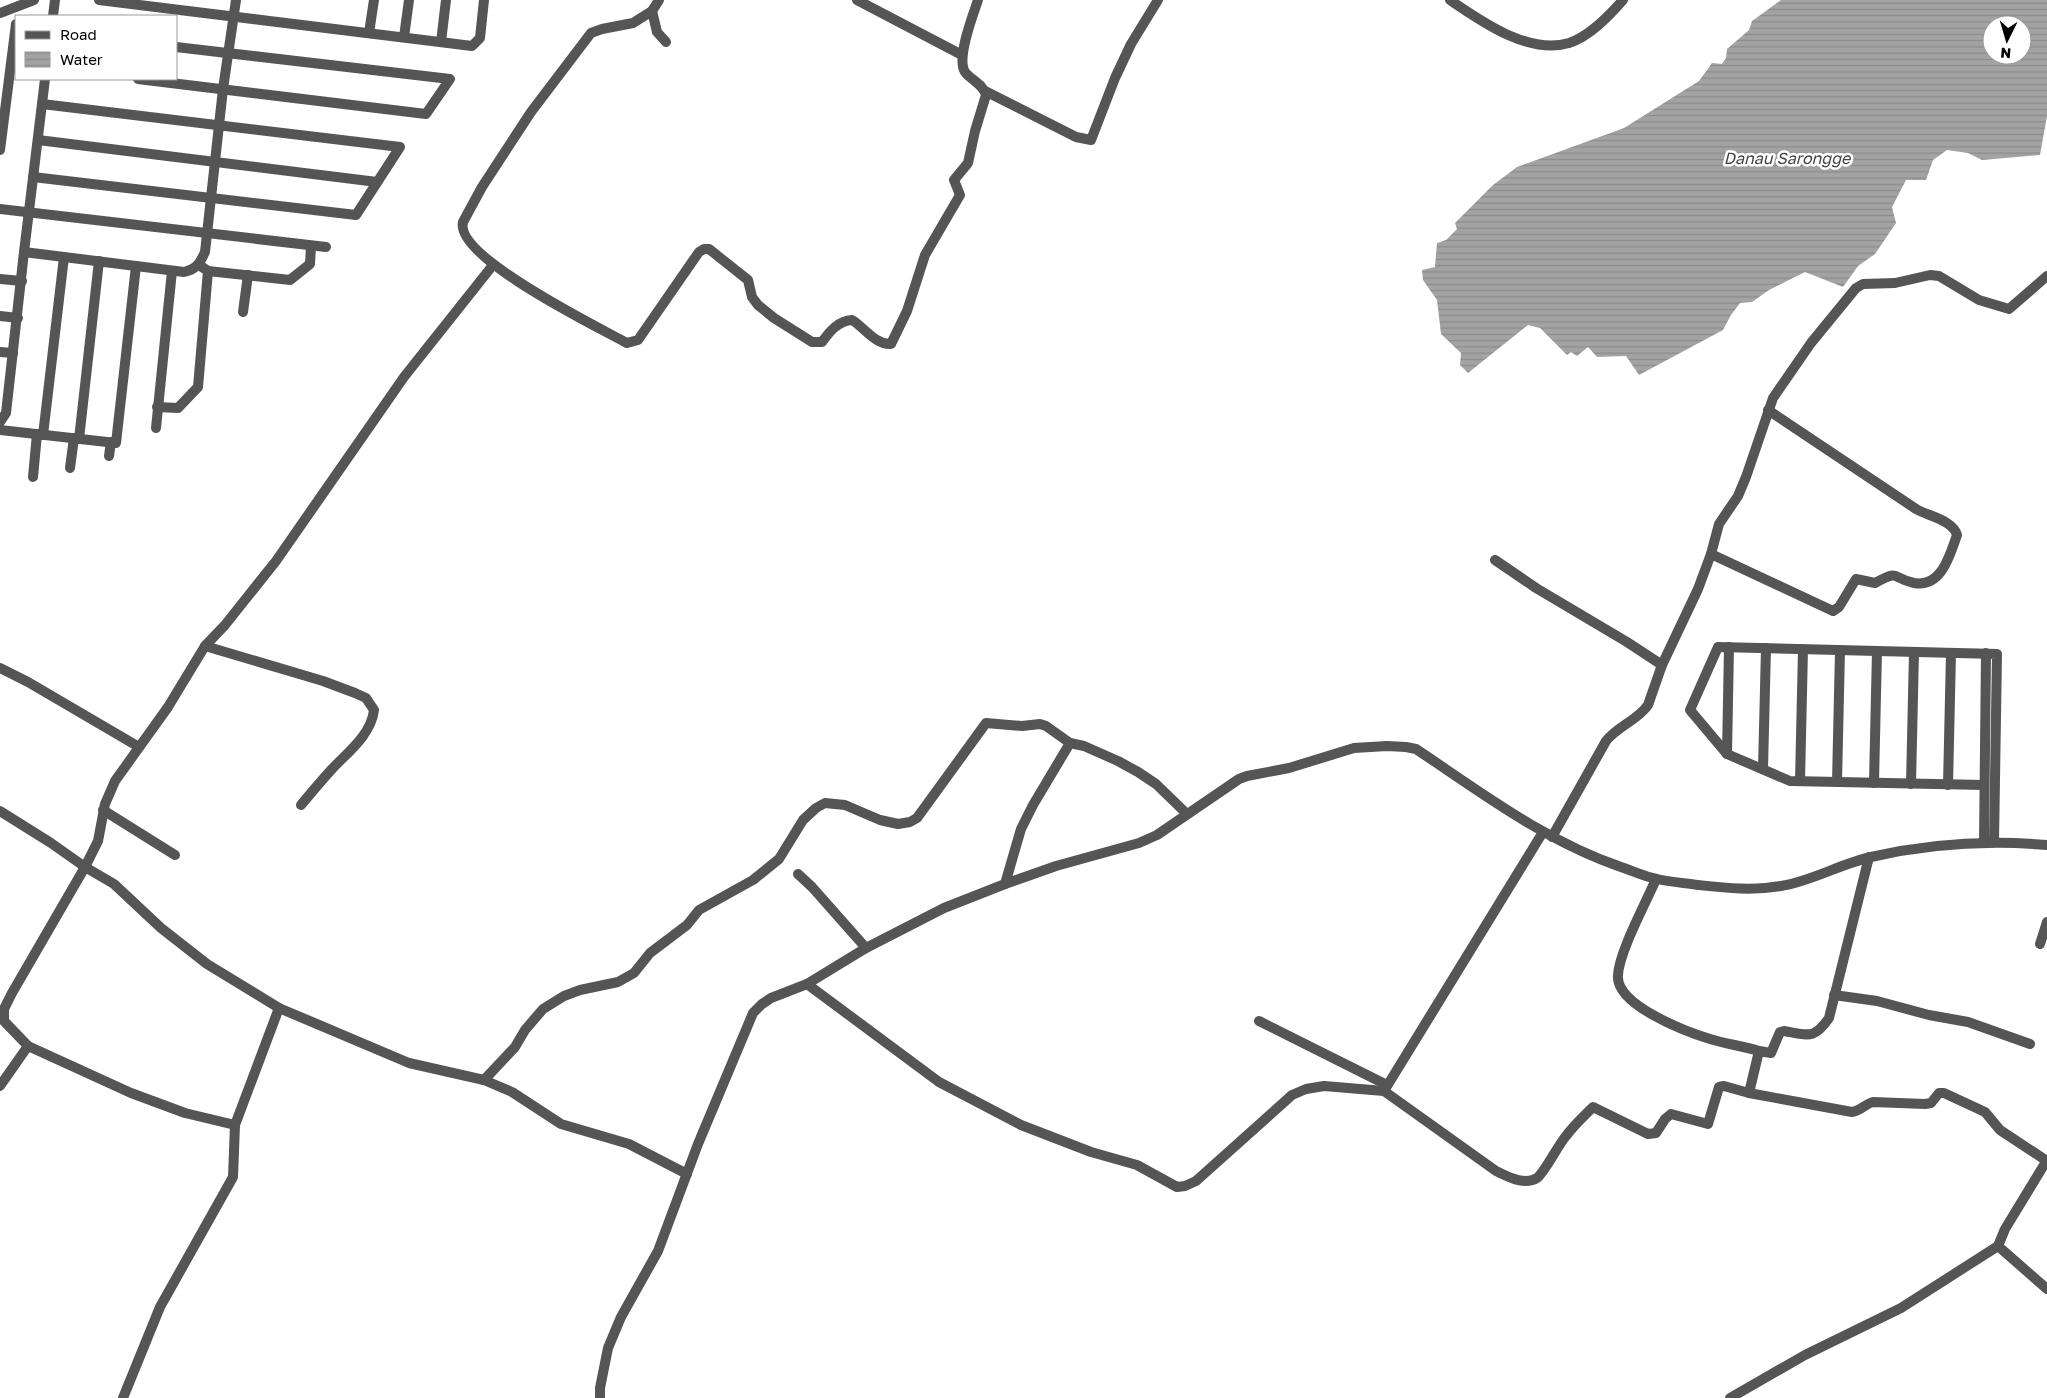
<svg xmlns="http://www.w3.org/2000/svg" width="2047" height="1398" font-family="'Golos Text',sans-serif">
	<defs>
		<pattern id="water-rules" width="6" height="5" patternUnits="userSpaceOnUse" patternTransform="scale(1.25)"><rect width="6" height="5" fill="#a3a3a3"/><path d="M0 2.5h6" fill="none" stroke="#8b8b8b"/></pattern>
	</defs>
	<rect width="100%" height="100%" fill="#fff"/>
	<path fill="url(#water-rules)" fill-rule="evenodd" d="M1781,0h266v116l-7,39 -58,5 -14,-7 -21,-3 -14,10 -7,20h-20l-14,27 4,16 -21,31 -17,12 -15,21 -38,-15 -36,18 -17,12 -12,1 -9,12 -8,15 -84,45 -13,-19 -29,1 -9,-10 -11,9 -6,-4 -4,3 -27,-27 -12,-3 -60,48 -8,-8 1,-12 -20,-19 -4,-34 -14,-20 -1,-10 13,-3 2,-24 9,-3 11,-11 -2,-6 38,-38 24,-18 107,-39 75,-47 13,-18 10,1 4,-6 1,-9 22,-19 3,-9zM1992,25h30v30h-30z"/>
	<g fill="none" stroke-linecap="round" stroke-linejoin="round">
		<g stroke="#555" stroke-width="10">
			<path d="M99,0l373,46 8,-8 4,-38"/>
			<path d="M659,0l-7,11 -19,12 -31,6 -11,4 -60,79 -49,75 -19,35c-9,35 135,105 164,121l11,-3 61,-88 5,-3h5l39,31 4,17 6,8 16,13 38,24h10c8,-11 16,-21 30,-22 12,7 23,25 39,24l16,-33 18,-56 35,-60 -6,-15 14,-17 7,-32 11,-36c-3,-11 -15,-15 -21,-23 -9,-14 8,-57 13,-72"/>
			<path d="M857,0l105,55"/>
			<path d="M1450,0c32,22 79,55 119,43 21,-7 40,-27 54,-43"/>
			<path d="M652,11l5,21 9,10"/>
			<path d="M0,13l34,-13"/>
			<path d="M53,16l2,-16"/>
			<path d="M369,33l5,-33"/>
			<path d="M404,37l5,-37"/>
			<path d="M441,42l5,-42"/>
			<path d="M138,79l288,35 24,-35 -274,-32"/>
			<path d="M985,91l91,46 15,3 24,-62 16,-34 27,-44"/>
			<path d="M38,140l339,42"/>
			<path d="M0,150l16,-126"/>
			<path d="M33,177l323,38 44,-68 -358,-43"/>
			<path d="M0,209l326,38"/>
			<path d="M24,252l21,-173"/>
			<path d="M208,271l82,9 20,-16 1,-18"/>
			<path d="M0,279l22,2"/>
			<path d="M243,312l5,-37"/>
			<path d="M0,316l18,2"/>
			<path d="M0,352l13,1"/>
			<path d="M157,407l21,1 20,-21 10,-116 -9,-6"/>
			<path d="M0,422l6,-9 18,-161 160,20c13,-3 16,-9 21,-20l18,-163 13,-89"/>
			<path d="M156,428l16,-157"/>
			<path d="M0,430l116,13 20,-177"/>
			<path d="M43,435l21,-178"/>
			<path d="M79,439l20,-178"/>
			<path d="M109,456l2,-14"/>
			<path d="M70,468l4,-30"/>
			<path d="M33,477l4,-43"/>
			<path d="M1711,554l122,57 6,-4 17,-28 19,4c26,-14 15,-5 39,0 28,5 36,-29 43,-48 -4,-15 -29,-19 -41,-26 -50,-33 -99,-66 -148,-99"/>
			<path d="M1495,560l41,28 91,54 35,23 -14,40c-10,15 -30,21 -42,36l-54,96"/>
			<path d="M205,646l118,35 32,12 11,5 8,12c-3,25 -26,42 -42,59 -11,12 -21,24 -31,36"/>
			<path d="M1662,665l36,-76 13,-35 8,-30 19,-28 8,-19 27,-79 38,-55 45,-55 7,-4 32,-1 35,-8 9,1 40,24 30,9 38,-33"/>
			<path d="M0,668l28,14 111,65"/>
			<path d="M1727,754l2,-107"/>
			<path d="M1763,769l3,-121"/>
			<path d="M1800,781l3,-132"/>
			<path d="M1837,782l3,-132"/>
			<path d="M1874,783l3,-132"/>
			<path d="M1911,784l3,-132"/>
			<path d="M1948,785l3,-132"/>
			<path d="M1984,785l-194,-4 -63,-27 -37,-44 28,-63 279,7 -3,188"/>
			<path d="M103,810l72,45"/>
			<path d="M0,811l51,32 34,24 29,17 47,44 46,36 72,44 130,55 75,17 28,12 49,32 68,20 58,30"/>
			<path d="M1984,843l2,-190"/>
			<path d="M798,874l14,13 54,61"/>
			<path d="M1656,879c-10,24 -37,73 -38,96 -3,30 69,57 92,64 16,5 33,7 49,12"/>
			<path d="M1005,884l16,-55 12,-24 37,-62"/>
			<path d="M2040,944l7,-22"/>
			<path d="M807,984l132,98 82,43 70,27 46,13 40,22 8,-1 11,-5 96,-86 14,-6 18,-3 60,5 112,80c11,5 28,15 41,7 8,-6 21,-33 29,-42 8,-11 18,-20 27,-29l55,27 8,-1 9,-14 6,-5 37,10 11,-37 5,-1 25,7 10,-42 12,2 9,-21 4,-1c24,4 30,9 45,-13l40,-161"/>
			<path d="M1834,995l43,6 52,14 39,7 62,22"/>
			<path d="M1259,1021l128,64"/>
			<path d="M28,1046l103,47 54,20 50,12"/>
			<path d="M484,1080l31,-33 10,-17 18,-21 21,-13 16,-6 38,-8 16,-9 16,-20 37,-28 12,-15 54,-30 26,-21 24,-39 13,-12 9,-5 20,2 35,15 18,4 12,-2 7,-4 69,-95 36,3 18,-2 6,2 24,17 14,3 34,15 20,11 18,12 31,30"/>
			<path d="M0,1086l28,-40 -24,-25v-12l8,-16 73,-126 13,-26 7,-37 10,-23 53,-74 37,-61 20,-21 51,-64 128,-184 89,-112"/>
			<path d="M1384,1091l159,-259"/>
			<path d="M1749,1093l103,19c9,-1 13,-8 21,-10l52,2 6,-1 8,-10h5l41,19 15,18 47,31"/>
			<path d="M1998,1246l49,43"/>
			<path d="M123,1398l37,-91 73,-130 2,-52 44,-117"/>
			<path d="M600,1398v-10l8,-40 13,-31 37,-66 40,-107 55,-131 9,-9 9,-6 36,-14 59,-36 78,-40 61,-24 51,-18 83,-23 18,-8 82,-56 8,-3 42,-8 65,-20 33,-2 19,1 10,2c66,44 129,92 205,118 12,4 24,10 36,12 13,3 28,4 41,6 28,3 55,6 83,1 31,-5 59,-22 90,-29 57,-13 118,-17 176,-12"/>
			<path d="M1730,1398l75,-43 96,-47 97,-62 7,-17 42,-69"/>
		</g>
	</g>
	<g text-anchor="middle" stroke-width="5" stroke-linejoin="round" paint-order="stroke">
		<g font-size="16" font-style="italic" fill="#444" stroke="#fff">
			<text x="1787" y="164">Danau Sarongge</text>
		</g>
	</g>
	<rect x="15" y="15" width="162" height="65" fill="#ffffff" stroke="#999999"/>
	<rect x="25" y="31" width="25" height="8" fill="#555555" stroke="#999999"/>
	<text x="60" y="40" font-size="15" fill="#000000">Road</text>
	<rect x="25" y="52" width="25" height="15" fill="url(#water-rules)" stroke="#999999"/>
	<text x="60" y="65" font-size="15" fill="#000000">Water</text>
	<g transform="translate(2007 40) rotate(185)"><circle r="24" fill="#ffffff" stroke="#999999"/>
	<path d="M0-4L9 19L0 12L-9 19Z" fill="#000000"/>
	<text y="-8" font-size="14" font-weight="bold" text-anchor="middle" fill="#000000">N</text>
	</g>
</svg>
